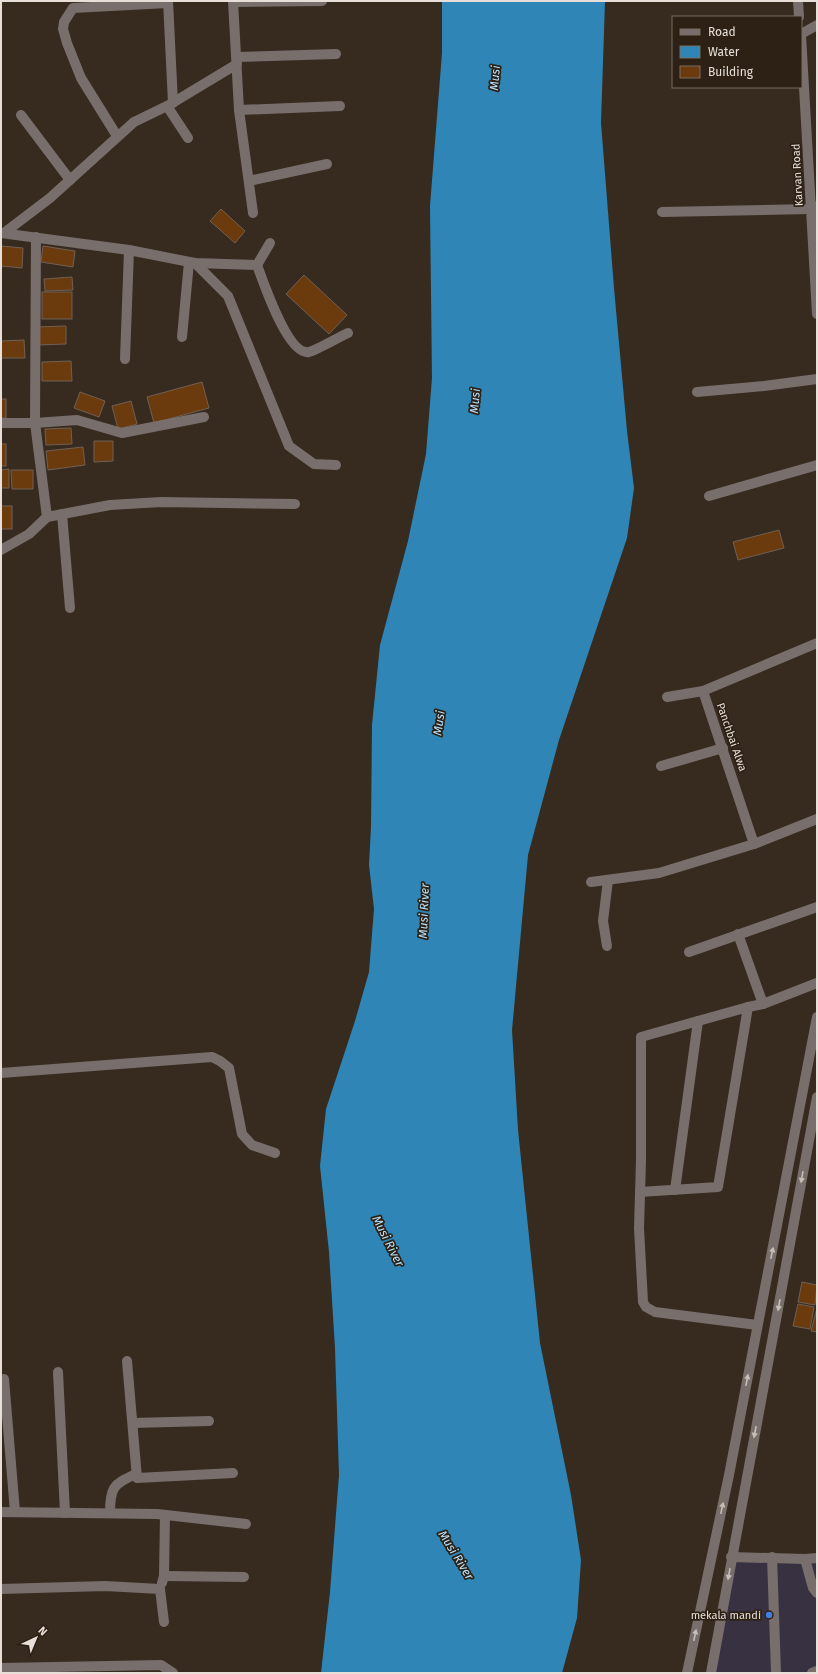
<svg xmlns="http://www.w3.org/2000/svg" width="818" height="1674" font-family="'Fira Sans',sans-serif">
	<rect width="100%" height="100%" fill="#372b1f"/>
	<path fill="#383142" d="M732,1555l85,2v116h-106z"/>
	<path fill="#2f86b6" d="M442,1h163l-4,122 13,165 13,143 7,57 -7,50 -68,202 -31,115 -16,175 6,100 22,213 31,152 10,65 -4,58 -15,55h-241l9,-81 9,-117 -4,-127 -6,-96 -9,-86 6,-57 29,-88 14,-49 5,-63 -5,-44 2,-38 1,-102 8,-80 28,-104 18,-87 6,-76 -2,-172 12,-153z"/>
	<g fill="#6b3b0e" stroke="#706054">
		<path d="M221,209l24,22 -10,12 -25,-22z"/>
		<path d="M1,246l22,2 -1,20 -21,-2z"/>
		<path d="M43,246l32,5 -2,16 -32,-5z"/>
		<path d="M304,275l43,40 -18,19 -43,-40z"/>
		<path d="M72,277l1,13 -28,1 -1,-12z"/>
		<rect x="42" y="292" width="30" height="27"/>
		<path d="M66,326v18l-29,1 -1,-18z"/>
		<path d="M24,340l1,18h-24v-17z"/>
		<path d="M71,361l1,20h-30v-19z"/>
		<path d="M202,382l7,26 -55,15 -7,-26z"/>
		<path d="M80,392l25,9 -6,16 -25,-9z"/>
		<rect x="1" y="399" width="5" height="19"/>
		<path d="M131,401l6,23 -19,5 -6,-23z"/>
		<path d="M71,428l1,16 -26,1 -1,-16z"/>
		<path d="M94,441h19v20l-19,1z"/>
		<rect x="1" y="444" width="5" height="22"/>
		<path d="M83,447l2,18 -37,5 -2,-19z"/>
		<path d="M9,469v19h-8v-18z"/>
		<path d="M11,470h22v19h-21z"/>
		<rect x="1" y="506" width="11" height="23"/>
		<path d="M779,530l5,18 -46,12 -5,-18z"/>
		<path d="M802,1282l15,3 -2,20 -17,-3z"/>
		<path d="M798,1304l16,3 -4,22 -17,-3z"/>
		<path d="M817,1308v24l-6,-1z"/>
	</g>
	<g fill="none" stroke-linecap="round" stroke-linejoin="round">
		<g stroke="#786e6c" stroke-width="10">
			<path d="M168,1l5,102"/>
			<path d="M233,1l6,109 14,103"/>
			<path d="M798,1l1,16"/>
			<path d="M233,2l89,-1"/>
			<path d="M801,34l16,-9"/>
			<path d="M801,35l16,279"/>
			<path d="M237,57l99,-3"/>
			<path d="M169,105l68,-41"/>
			<path d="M239,110l101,-4"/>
			<path d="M21,115l49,65"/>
			<path d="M117,136l-36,-58 -14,-35 -4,-14 1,-7 9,-14 95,-5"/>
			<path d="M249,181l78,-17"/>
			<path d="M662,212l149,-3 6,-3"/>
			<path d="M1,233l128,17 66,13 62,2c6,16 31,91 52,87 8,-2 30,-15 39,-19"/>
			<path d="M4,233l46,-35 84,-76 33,-16 21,32"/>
			<path d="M36,237l-1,186 12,94"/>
			<path d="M195,263l33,33 61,150 25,18 22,1"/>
			<path d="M257,265l13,-22"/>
			<path d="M182,337l7,-75"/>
			<path d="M125,359l4,-109"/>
			<path d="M697,392l67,-6 53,-7"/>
			<path d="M1,423h34l42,-3 45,13 82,-16"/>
			<path d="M709,496l108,-31"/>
			<path d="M62,514l8,94"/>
			<path d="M1,550l28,-16 18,-17 63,-12 51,-3 134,2"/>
			<path d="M817,643l-114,48 51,153 63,-25"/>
			<path d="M667,697l36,-6"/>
			<path d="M661,766l62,-18"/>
			<path d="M591,882l68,-9 95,-29"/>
			<path d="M738,934l25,70 54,-21"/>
			<path d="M607,946l-4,-25 5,-41"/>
			<path d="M689,952l128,-45"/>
			<path d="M748,1007l-107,30v123l-2,68 4,74 3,5 9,5 102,13"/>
			<path d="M1,1073l211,-16 8,4 9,7 13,66 10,11 23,8"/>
			<path d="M675,1190l23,-169"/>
			<path d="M640,1192l78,-5 30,-180 15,-3"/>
			<path d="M127,1361l10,117 96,-5"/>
			<path d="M58,1372l7,141"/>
			<path d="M4,1379l11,133"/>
			<path d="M133,1423l76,-2"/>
			<path d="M1,1512l156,2 89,10"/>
			<path d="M110,1513c0,-25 3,-29 26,-39"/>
			<path d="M731,1557l74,2 12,-1"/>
			<path d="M772,1557l4,116"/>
			<path d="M805,1559l8,29 4,5"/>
			<path d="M164,1576l80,1"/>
			<path d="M162,1583l2,-7 1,-61"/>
			<path d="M1,1589l104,-3 55,3 4,33"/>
			<path d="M1,1668l160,-3 12,8"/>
			<path d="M687,1673l42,-198 88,-458"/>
			<path d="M711,1673l106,-576"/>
			<path d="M812,1673l5,-2"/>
		</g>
	</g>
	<defs><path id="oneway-solid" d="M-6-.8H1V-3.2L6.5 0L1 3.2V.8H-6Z"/></defs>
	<g fill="#c6beb8">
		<use href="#oneway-solid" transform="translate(802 1177) rotate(100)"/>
		<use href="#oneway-solid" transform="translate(772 1253) rotate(-78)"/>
		<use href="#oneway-solid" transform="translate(779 1305) rotate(100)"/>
		<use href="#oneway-solid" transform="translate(747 1380) rotate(-79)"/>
		<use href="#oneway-solid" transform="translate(755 1432) rotate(101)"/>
		<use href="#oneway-solid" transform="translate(722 1508) rotate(-78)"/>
		<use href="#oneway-solid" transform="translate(729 1574) rotate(100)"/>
		<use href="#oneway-solid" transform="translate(695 1635) rotate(-78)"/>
	</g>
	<circle fill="#3f7fe0" stroke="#2d2115" stroke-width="1.5" cx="769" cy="1615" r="4"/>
	<g text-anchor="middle" stroke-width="3.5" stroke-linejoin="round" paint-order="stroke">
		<g font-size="11" fill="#e8e0d8" stroke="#2d2115">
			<text transform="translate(797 175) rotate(-93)" y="4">Karvan Road</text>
			<text transform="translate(732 737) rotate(71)" y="4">Panchbai Alwa</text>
		</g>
		<g font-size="11" fill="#e8e0d8" stroke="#2d2115" text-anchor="end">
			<text x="761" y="1619">mekala mandi</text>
		</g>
		<g font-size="12" font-style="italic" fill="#bae3fd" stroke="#2d2115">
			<text transform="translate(495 78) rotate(-86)" y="4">Musi</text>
			<text transform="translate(475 401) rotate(-86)" y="4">Musi</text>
			<text transform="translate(439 723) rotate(-82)" y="4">Musi</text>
			<text transform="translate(424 911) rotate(-88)" y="4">Musi River</text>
			<text transform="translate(388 1241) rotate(63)" y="4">Musi River</text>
			<text transform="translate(456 1555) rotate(58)" y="4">Musi River</text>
		</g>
	</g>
	<rect width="818" height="1674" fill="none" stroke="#e8e0d8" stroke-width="4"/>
	<rect x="672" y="16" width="130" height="72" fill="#2d2115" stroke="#786d63"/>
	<rect x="680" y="29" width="20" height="6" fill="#786e6c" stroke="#786d63"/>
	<text x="708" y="36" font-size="12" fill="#e8e0d8">Road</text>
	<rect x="680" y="46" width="20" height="12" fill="#2f86b6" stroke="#786d63"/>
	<text x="708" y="56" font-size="12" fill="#e8e0d8">Water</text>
	<rect x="680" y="66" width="20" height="12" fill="#6b3b0e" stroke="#786d63"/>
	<text x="708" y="76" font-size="12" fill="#e8e0d8">Building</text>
	<g transform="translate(36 1638) rotate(44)" stroke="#2d2115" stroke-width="3" paint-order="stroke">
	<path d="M0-3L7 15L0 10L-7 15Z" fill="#e8e0d8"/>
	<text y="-6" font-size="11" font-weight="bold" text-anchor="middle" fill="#e8e0d8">N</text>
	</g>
</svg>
